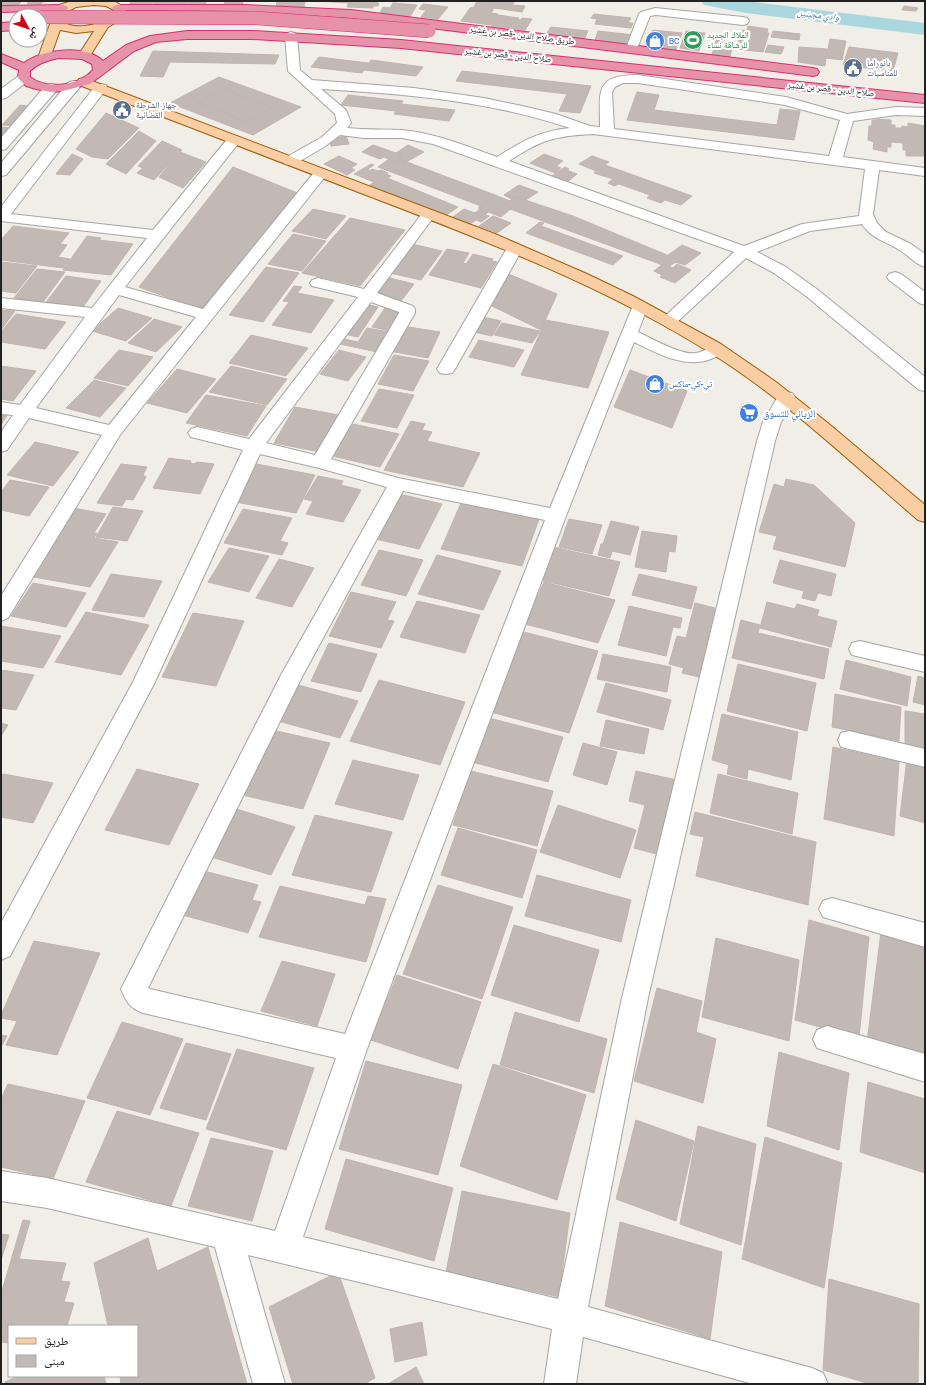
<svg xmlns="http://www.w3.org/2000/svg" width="926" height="1385" font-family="'Archivo Narrow','Noto Naskh Arabic',sans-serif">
	<rect width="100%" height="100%" fill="#f1eee8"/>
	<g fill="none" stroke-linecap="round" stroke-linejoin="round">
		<path fill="#aad7de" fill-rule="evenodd" d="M701,1h45l179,22v12l-179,-22 -42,-8z"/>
	</g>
	<g fill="#c2b9b5" stroke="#c3b3ab">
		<path d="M1,1h21l-7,7 -14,-2z"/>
		<path d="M29,1h25l-11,1 -2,2h-14z"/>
		<path d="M131,1h22l-2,5 -22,1z"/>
		<path d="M154,1h34l-2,4 -33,1z"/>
		<path d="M189,1h17l-1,5h-18z"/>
		<path d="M225,1h18l-1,6h-18z"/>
		<path d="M277,1h28l-1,6 -28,1z"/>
		<path d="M318,1h31l-1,2z"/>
		<path d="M349,1h28v2h2l-1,3h-5v2l-26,-1z"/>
		<path d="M477,1h38l-3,4 13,1 -3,6 -28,-4 -3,5 7,1 -7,11 -30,-4 9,-13 4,-1z"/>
		<path d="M393,3l24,2 -9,15 -24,-4 2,-3h-6l3,-6 7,1z"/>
		<path d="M423,4l25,3 -10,12 -17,-2 5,-7 -7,-1z"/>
		<path d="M904,6l14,2 -2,3 -14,-1z"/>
		<path d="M594,14l37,4 -3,5h5l-2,5 -36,-4 2,-5 -6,-1z"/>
		<path d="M498,15l21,3 -1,2h3l1,-2 10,1 -7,11 -34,-4z"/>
		<path d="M748,26l20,3 -1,3 -20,-2z"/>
		<path d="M551,27l37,4 -4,9 -39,-4z"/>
		<path d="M653,30l29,3 -7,19 -30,-3z"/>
		<path d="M742,30l27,3 -6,19 -27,-3z"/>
		<path d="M598,31l36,4 -2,9 -37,-4z"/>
		<path d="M686,31l19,2 -6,18 -19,-3z"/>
		<path d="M773,31l27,3 -1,6 -28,-3z"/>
		<path d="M830,39l16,2 -4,19 -16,-2z"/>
		<path d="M716,40l17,2 -3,15 -18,-2z"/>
		<path d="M768,45l16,2 -3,7 -16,-2z"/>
		<path d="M799,47l28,2 -2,17 -27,-4z"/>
		<path d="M849,47l49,6 -5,18 -50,-6z"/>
		<path d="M153,51l126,4 -4,9 -105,-2 -7,15 -23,-1z"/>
		<path d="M319,57l49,6 -6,10 -51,-6z"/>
		<path d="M371,60l52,7 -7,9 -52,-6z"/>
		<path d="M462,71l129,15 -11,27 -21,-2 8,-17 -111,-13z"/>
		<path d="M219,77l82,30 -48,28 -83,-32z"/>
		<path d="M224,89l49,19 -26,14 -49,-19z"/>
		<path d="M637,92l22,3 -5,15 123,15 3,-16 20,2 -6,29 -167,-20z"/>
		<path d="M348,95l55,6 -7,10 -55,-6z"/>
		<path d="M401,104l54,6 -6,11 -55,-7z"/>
		<path d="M20,105l14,2 -18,19 -14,-1z"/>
		<path d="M106,113l33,15 -31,31 -16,-2 -16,-8z"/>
		<path d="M877,119l14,1v5h4v3h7v-2l6,1v-4l17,3v30h-19v-6h-3v-7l-12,-1v5h-4v5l-14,-3 1,-7 -6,-2 1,-14h3v-6h5z"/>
		<path d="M1,127l10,1 -10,11z"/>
		<path d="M139,131l17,10 -30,33 -20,-10z"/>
		<path d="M346,136l3,8 -18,2 -3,-7z"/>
		<path d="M162,141l20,9 -28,30 -17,-7 6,-5 -5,-2z"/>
		<path d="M373,145l23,8 7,3 -8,6 -11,-5 -4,2 -18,-7z"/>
		<path d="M408,145l16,7 -18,10 -7,-3 4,-3 -7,-3z"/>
		<path d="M180,152l26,10 -23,26 -24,-11z"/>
		<path d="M72,154l11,5 -13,16 -14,-1z"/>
		<path d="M544,154l19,7 -7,5 5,2 -6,5 -25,-10z"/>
		<path d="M339,156l18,8 -6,4 4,2 -8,5 -23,-11z"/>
		<path d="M592,156l17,6 -13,9 -17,-7z"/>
		<path d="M389,159l6,3 4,-3 96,36 -14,11 -103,-39z"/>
		<path d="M371,164l3,1 -6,4 2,2 2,-2 6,2 3,-1 7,3 -2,1 5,2 -4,2 71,29 -13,9 -75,-31 4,-3 -20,-8z"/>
		<path d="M605,165l87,31 -11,9 -16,-5 -4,3 -14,-5 3,-3 -31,-11 -5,2 -6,-3 5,-4 -19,-6z"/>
		<path d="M233,167l67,27 -95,117 -66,-24z"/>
		<path d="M565,167l4,2 -3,1 11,4 -12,10 -16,-6z"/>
		<path d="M519,185l19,7 -14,9 -8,-4 -3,3 -9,-5z"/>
		<path d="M495,195l15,6 -5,3 8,3 -12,10 -23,-9z"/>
		<path d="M516,197l57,19 106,44 -11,7 -158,-58 3,-2 -8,-3z"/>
		<path d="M313,209l33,7 -20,23 -34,-8z"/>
		<path d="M464,209l11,4 5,-4 8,3 -3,3 4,1 -8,6 -5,-2 -6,4 -7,-3 -4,2 -9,-4z"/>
		<path d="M493,216l18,7 -14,10 -18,-7z"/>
		<path d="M350,218l55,12 -45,56 -58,-13z"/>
		<path d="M540,222l4,1 -3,3 82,30 -10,9 -87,-32z"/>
		<path d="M13,226l56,7 -9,11 7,1 -9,12 12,2 -7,9 -62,-8v-20z"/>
		<path d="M293,234l33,7 -24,30 -34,-7z"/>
		<path d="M87,236l14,2 -2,2 34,4 -22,31 -48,-5z"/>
		<path d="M412,244l30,7 -21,29 -31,-7z"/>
		<path d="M682,245l19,8 -16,12 -10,-3 4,-2 -11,-5z"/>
		<path d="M447,249l22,4 -6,10 3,1 7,-10 20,5 -1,2 5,1 -16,26 -52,-13z"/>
		<path d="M1,262l36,4 -21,27 -15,-2z"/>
		<path d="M663,264l10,4 4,-4 14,6 -16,13 -15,-6 2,-2 -8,-4z"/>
		<path d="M266,267l33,6 -36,49 -34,-7z"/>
		<path d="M37,269l28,3 -22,30 -29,-4z"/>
		<path d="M506,273l51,21 -16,36 -51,-25z"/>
		<path d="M66,276l35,5 -20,29 -37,-5z"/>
		<path d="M386,277l28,7 -13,17 -29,-7z"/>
		<path d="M294,286l8,1 -5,6 37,7 -23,33 -39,-8 17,-23 -6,-1z"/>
		<path d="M365,304l13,3 -20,30 -14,-3z"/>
		<path d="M118,308l34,10 -26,23 -34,-10z"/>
		<path d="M385,308l17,4 -12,19 -18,-4z"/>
		<path d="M1,310l14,1 -14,19z"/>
		<path d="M16,314l50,8 -21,27 -44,-7v-10z"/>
		<path d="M483,317l18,4 -9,15 -18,-4z"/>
		<path d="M154,319l28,8 -26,25 -28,-9z"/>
		<path d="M546,320l63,12 -21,56 -67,-13z"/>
		<path d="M502,323l38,8 -8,12 -38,-8z"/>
		<path d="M402,326l38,6 -12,26 -39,-7z"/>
		<path d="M367,328l22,4 -12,20 -37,-8 4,-5 14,3z"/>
		<path d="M251,335l57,13 -22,28 -57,-13z"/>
		<path d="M479,340l45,10 -10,17 -45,-10z"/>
		<path d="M119,350l34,7 -25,29 -34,-8z"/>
		<path d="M339,350l27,7 -18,24 -28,-7z"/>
		<path d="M394,355l35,6 -16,30 -35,-7z"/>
		<path d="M1,366l35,5 -23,30 -12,-2z"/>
		<path d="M231,366l56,13 -20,26 -58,-13z"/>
		<path d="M177,369l39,10 -29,34 -40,-10z"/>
		<path d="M630,370l57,21 -15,37 -58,-21z"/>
		<path d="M94,380l32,8 -26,29 -34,-9z"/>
		<path d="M379,389l35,6 -17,33 -36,-7z"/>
		<path d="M206,395l60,11 -19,30 -61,-13z"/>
		<path d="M295,407l44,8 -19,37 -46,-9z"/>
		<path d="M1,411l8,1 -8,13z"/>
		<path d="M411,421l14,3 -3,6 10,2 -5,9 53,12 -17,34 -79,-17z"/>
		<path d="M353,424l46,10 -19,33 -48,-11z"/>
		<path d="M35,442l44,10 -26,34 -46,-11z"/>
		<path d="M169,458l22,3 -1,2 4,1 3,-2 17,2 -14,30 -47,-6z"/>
		<path d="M121,464l26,3 -4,8 3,2 -13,23 -7,-1 -4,7 -25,-3z"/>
		<path d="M256,464l59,11 -19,38 -61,-11z"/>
		<path d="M318,476l25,5 -2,4 20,5 -18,32 -37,-8 7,-13 -9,-2z"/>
		<path d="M786,479l28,6 41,38 -10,44 -72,-18 4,-13 -18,-4 15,-48 10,3z"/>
		<path d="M10,480l39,7 -20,29 -28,-6v-18z"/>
		<path d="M395,493l47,11 -23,45 -48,-11z"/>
		<path d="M461,503l78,16 -17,47 -81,-17z"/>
		<path d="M113,507l30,4 -16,30 -31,-4z"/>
		<path d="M73,508l33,6 -12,19h3l-3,5 24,4 -28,45 -62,-11z"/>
		<path d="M243,509l49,9 -12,23 8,2 -6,12 -58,-12z"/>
		<path d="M569,519l33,6 -10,29 -33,-7z"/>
		<path d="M611,521l28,6 -9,28 -18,-4 -2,7 -12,-3 3,-11h2z"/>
		<path d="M642,531l35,5 -2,16 -6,-1 -3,21 -31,-5z"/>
		<path d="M553,547l67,15 -11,34 -69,-16z"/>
		<path d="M229,548l40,8 -20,36 -41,-10z"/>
		<path d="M379,550l44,10 -17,36 -45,-11z"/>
		<path d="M437,555l64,16 -18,39 -65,-16z"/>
		<path d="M279,559l35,9 -22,39 -36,-9z"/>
		<path d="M780,560l56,14 -5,22 -13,-3 -3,8 -13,-3 2,-7 -31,-8z"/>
		<path d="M111,574l51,7 -18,36 -52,-7z"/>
		<path d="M639,574l58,13 -6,22 -59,-14z"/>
		<path d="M544,582l71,18 -17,43 -73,-19z"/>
		<path d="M33,583l53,10 -20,34 -55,-11z"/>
		<path d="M351,592l45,10 -9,18 7,1 -13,27 -52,-12z"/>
		<path d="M417,601l63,14 -15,38 -65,-16z"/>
		<path d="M767,602l28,7 2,-5 22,6 -2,6 20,5 -6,26 -71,-19z"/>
		<path d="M695,603l20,5 -16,69 -17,-4 2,-5 -15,-4 8,-28 9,2z"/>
		<path d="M629,606l53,12 -2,10 -7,-1 -7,29 -48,-11z"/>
		<path d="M86,612l63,13 -28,50 -66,-13z"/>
		<path d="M193,613l51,8 -28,65 -54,-9z"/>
		<path d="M741,620l19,5 -2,8 71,16 -5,30 -92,-21z"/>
		<path d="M1,626l60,10 -18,32 -42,-7z"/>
		<path d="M520,631l78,20 -29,82 -82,-22z"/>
		<path d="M329,643l48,11 -16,38 -50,-11z"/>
		<path d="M603,654l68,13 -4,25 -70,-13z"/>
		<path d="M846,660l65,17 -4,29 -67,-17z"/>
		<path d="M738,664l78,19 -9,48 -80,-20z"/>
		<path d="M1,670l33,5 -18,35 -15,-2z"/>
		<path d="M918,676l7,2v27l-12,-3z"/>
		<path d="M379,680l86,22 -25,63 -90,-24z"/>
		<path d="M606,683l65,17 -8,30 -66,-18z"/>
		<path d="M298,685l60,16 -18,37 -62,-17z"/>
		<path d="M835,694l66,13 -2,34 -67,-14z"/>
		<path d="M905,711l20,3v38l-20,-4z"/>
		<path d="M722,714l76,18 -7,48 -43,-11 -1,10 -20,-5 2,-9 -17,-5z"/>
		<path d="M489,718l74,19 -15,45 -76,-20z"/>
		<path d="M606,720l43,9 -5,25 -44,-8z"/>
		<path d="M1,723l7,2 -7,11z"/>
		<path d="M272,730l58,13 -27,66 -61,-14z"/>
		<path d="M583,743l34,9 -10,33 -34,-10z"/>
		<path d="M833,747l66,15 -5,74 -70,-17z"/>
		<path d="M907,759l18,5v59l-25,-7z"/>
		<path d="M353,760l66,15 -16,45 -68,-16z"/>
		<path d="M137,769l62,15 -30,61 -64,-15z"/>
		<path d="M471,771l82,20 -16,55 -84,-21z"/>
		<path d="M636,771l41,9 -17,75 -26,-7 11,-43 -16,-4z"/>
		<path d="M3,774l50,9 -20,40 -32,-6v-40z"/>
		<path d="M718,774l80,19 -6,41 -82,-21z"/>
		<path d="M558,805l78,25 -16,48 -80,-26z"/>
		<path d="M233,808l62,19 -24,48 -63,-19z"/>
		<path d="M695,812l121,30 -8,63 -112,-29 8,-39 -14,-3z"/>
		<path d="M315,815l77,17 -21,60 -79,-17z"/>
		<path d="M458,828l79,22 -15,48 -81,-23z"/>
		<path d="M200,870l58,15 -6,15 9,2 -13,31 -69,-19z"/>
		<path d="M537,875l94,25 -10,42 -96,-26z"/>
		<path d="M438,885l75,22 -31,92 -79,-25z"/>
		<path d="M280,886l85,19 3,-9 18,3 -20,63 -107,-25z"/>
		<path d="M809,920l60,17 -10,101 -64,-18z"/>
		<path d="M514,925l85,25 -20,72 -88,-27z"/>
		<path d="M881,932l44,13v115l-58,-18z"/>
		<path d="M716,938l83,22 -10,81 -87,-24z"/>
		<path d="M34,941l66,12 -43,102 -51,-10 11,-24 -16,-3v-3z"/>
		<path d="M282,961l53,13 -18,52 -56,-15z"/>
		<path d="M397,975l84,27 -23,67 -87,-29z"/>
		<path d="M657,988l45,13 -6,31 20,7 -13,64 -69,-22z"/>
		<path d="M515,1012l92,27 -13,54 -94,-28z"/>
		<path d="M122,1022l61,17 -33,76 -63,-17z"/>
		<path d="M1,1035l6,1 -6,11z"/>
		<path d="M186,1043l45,11 -25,66 -46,-12z"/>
		<path d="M237,1049l77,19 -28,82 -80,-21z"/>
		<path d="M779,1052l70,21 -10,77 -72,-24z"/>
		<path d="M366,1061l96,24 -24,90 -99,-26z"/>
		<path d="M493,1064l93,31 -29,105 -97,-34z"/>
		<path d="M868,1082l57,17v74l-65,-21z"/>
		<path d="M8,1084l77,17 -32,78 -52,-12v-68z"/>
		<path d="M117,1111l82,22 -28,73 -85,-24z"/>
		<path d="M636,1120l58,21 -18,80 -60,-22z"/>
		<path d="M698,1126l58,18 -15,101 -61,-21z"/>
		<path d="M765,1137l77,26 -18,125 -82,-29z"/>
		<path d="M211,1138l62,13 -21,70 -64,-15z"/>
		<path d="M346,1159l107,29 -19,73 -109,-32z"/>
		<path d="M462,1191l108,22 -11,84 -113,-25z"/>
		<path d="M23,1220l7,1 -11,38 47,4 -5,18 9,1 -6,20 10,1 -7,23h-58v17l-8,-1v-48z"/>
		<path d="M620,1222l102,30 -12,87 -105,-33z"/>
		<path d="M1,1234l8,1 -8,25z"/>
		<path d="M148,1238l9,33 51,-24 39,137h-126l-1,-8h17v-50h-29l-14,-63z"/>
		<path d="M338,1272l37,106 -11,6h-71l-24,-77z"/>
		<path d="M829,1279l90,25 -1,80h-48l-47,-14z"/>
		<path d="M422,1322l5,33 -32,7 -5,-33z"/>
		<path d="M416,1367l8,17h-36z"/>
		<path d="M18,1376h86l2,8h-101v-2z"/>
	</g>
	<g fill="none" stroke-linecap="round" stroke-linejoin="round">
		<g stroke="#a5a5a5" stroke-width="2">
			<g id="minor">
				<path d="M655,8l88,9 4,1 2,3 -2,3 -4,1 -87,-10 -6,1 -14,35h-8l-2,-3 13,-34 2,-2z"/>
				<path d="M291,32l4,1 2,3 3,34 12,10 102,8 70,10 38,8 34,8 34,12 10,1c0,-36 -6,-52 38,-52l148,22 61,17 49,-7 29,1v8l-29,-1 -43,6 -10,36 82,11v8l-46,-6 -6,44 4,9 9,9 25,12 14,10v13c-10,-3 -16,-11 -24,-16 -13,-9 -30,-12 -39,-27l-52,7 -53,21 29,15 32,23 107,87v14l-6,-1 -113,-94 -32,-23 -28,-15 -71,66 -6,2 -6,-2 -2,-3 2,-3 71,-66 -301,-108 -31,-6h-38l-24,-3 -16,12 -29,17 -5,1 -5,-1 -2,-3 2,-3 37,-21 15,-14 -2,-9 -47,-43 -3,-35 2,-3zM623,83h15l147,22 55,15 -11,36 -215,-27 -2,-37 3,-5zM321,89c85,5 169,12 249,39 -31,3 -47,13 -73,29 -31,-11 -62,-24 -95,-27 -18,-1 -37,0 -55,-2l4,-5 -5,-13zM593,134l272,35 -6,47 -57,8 -58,22 -235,-85c32,-21 45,-25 84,-27z"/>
				<path d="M24,74l4,1 2,3 -2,3 -22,17 -5,1v-10l19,-14z"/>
				<path d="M74,81l5,1 1,3 -1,3 -73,87 -5,1v-13l68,-81z"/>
				<path d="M51,84l5,1 1,3 -1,3 -50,58 -5,1v-12l45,-53z"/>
				<path d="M101,84l5,1 1,3 -96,126 142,16 76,-93h10l2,3 -116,147 78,22 113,-139 5,-1 5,1 2,3 -208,262 -112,183 -7,3v-25l101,-161 -73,-17 -22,32 -6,2v-20l12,-17 -12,-1v-12l19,3 65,-88 -84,-9v-10l91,10 55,-70 -146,-17v-14l95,-122zM119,295l77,22 -87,108 -73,-17z"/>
				<path d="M429,210l5,1 2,3 -59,79 36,13 2,3v4l-84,146 67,19 152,30 84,-205 6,-2 6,2 2,3 -10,26c13,6 44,24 58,21 11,-2 16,-9 27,-7l2,4c-3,4 -7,6 -12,8 -26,12 -55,-4 -79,-16l-68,174 -199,533 -64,188 255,62 64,-301 135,-557 6,-19 17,-29 6,-1 6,1 3,4 -14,25 -6,19 -127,557 -60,309 224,61 11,5 5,11h-75l-170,-47 -7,47h-32l8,-55 -304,-74 37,129h-32l-38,-137 -168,-39 -46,-7v-30l46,7 228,53 61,-173 -193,-45c-13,-5 -17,-11 -22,-24l160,-314 106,-188 -68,-19 -59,-14 -106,230 -144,272 -9,4v-37l132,-241 110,-232 -52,-13 -3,-4 3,-4 6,-2 52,12 109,-142 -46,-11 -2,-3 2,-3 6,-2 46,11 60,-78zM371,302l28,10v1l-84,142 -49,-12zM403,491l142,29 -200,514 -195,-45 -2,-1 154,-311z"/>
				<path d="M515,243l5,2 3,3 -68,121 -3,4 -6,1 -6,-1 -3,-4 70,-121 3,-3z"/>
				<path d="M895,272l6,2 24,18v13l-6,-2 -30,-23 -2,-3 2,-3z"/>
				<path d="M860,641l65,15v16l-73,-17 -3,-6 3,-6z"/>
				<path d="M849,731l76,18v18l-84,-20 -3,-7 3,-7z"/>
				<path d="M832,898l93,25v24l-102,-30 -4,-8 4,-8z"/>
				<path d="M827,1026l98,28v28l-108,-34 -4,-9 4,-9z"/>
			</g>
		</g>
		<g stroke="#9c5c03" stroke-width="2">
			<g id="major">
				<path d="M72,1h42l8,5 4,5 -4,8 -14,8 -20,32h-8l-2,-3 16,-25 -18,2 -16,-3 -10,28 -2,3h-8l-2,-3 12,-34 -2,-3 1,-7 10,-9zM94,5l12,1 8,4 -1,5c-14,10 -38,17 -53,5l1,-5 15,-8z"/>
				<path d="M84,78l411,156 92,40 46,22 88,48 55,38 53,42 96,81v17l-7,-2c-68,-58 -133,-121 -209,-168 -107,-67 -226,-112 -343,-157 -96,-37 -191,-74 -287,-110l-1,-3 1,-3z"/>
			</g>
		</g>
		<g stroke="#d92c76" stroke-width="2">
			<g id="highway">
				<path d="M62,5l4,1 2,2 -2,2 -65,2v-6z"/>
				<path d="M118,5h125l108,5 462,58 4,1 2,3 -2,3 -4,1 -462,-58 -108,-7 -129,-1 -2,-2 2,-2z"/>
				<path d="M16,22v8l-15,1v-8z"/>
				<path d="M187,31h65l149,9 524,55v8l-524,-55 -149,-9h-65l-31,3 -22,9 -44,33 -27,7 -12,1 -15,-3 -10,-3 -8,-8 1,-8 -18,-8v-8l23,9c18,-14 62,-19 79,-2l23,-16 24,-9zM59,58l23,1 10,5 1,6c-14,16 -46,20 -63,7v-6c8,-8 18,-11 29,-13z"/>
			</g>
		</g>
		<use href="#minor" fill="#fff" fill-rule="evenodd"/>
		<use href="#major" fill="#facea4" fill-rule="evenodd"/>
		<use href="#highway" fill="#e692a9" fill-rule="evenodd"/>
		<g stroke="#d92c76" stroke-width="14" stroke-linecap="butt">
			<path id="highway-bridge" d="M40,17l216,1 173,13"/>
		</g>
		<use href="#highway-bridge" stroke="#e692a9" stroke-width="13"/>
	</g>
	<defs>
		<g id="stadium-disc" transform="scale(1)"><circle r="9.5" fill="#2e9e5b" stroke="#fff"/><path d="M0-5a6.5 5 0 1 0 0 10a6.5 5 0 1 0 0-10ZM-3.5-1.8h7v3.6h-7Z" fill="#fff"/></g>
		<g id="shop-disc" transform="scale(1)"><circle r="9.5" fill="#3f7fe0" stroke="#fff"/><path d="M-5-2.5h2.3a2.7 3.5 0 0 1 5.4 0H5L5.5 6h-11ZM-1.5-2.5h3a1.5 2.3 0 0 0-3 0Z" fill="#fff"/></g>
		<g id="civic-disc" transform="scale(1)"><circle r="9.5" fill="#5c6f8a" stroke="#fff"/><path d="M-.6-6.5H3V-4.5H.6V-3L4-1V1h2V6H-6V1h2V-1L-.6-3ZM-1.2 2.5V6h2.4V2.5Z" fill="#fff"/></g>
		<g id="supermarket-disc" transform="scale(1)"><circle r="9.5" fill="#3f7fe0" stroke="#fff"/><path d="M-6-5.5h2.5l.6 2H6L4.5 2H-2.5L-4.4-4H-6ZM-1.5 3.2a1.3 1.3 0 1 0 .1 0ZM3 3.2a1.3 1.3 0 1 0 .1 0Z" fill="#fff"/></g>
	</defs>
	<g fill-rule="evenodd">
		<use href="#stadium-disc" x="693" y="40"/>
		<use href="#shop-disc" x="655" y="41"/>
		<use href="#civic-disc" x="853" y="68"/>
		<use href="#civic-disc" x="122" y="110"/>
		<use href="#shop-disc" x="655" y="384"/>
		<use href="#supermarket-disc" x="749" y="413"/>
	</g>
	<g text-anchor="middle" stroke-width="4" stroke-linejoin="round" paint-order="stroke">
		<g font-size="9" font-style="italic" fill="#457699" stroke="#fff">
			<text transform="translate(818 15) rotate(7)" y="3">وادي مجينين</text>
		</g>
		<g font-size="9" fill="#212121" stroke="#fff">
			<text transform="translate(522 35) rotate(7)" y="3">طريق صلاح الدين -قصر بن غشير</text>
			<text transform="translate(508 55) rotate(6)" y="3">صلاح الدين - قصر بن غشير</text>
			<text transform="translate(831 89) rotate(6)" y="3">صلاح الدين - قصر بن غشير</text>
		</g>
		<g font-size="9" fill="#27864d" stroke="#fff" text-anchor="start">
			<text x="707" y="38">الملاك الجديد<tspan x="707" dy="10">للرشاقة نساء</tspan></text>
		</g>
		<g font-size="9" fill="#366cbe" stroke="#fff" text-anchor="start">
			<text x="669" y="44">BC</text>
			<text x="669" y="387">تي-كي-ماكس</text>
		</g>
		<g font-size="9" fill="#4e5e75" stroke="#fff" text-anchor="start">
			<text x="867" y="66">بانوراما<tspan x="867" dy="10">للمناسبات</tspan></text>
			<text x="136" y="108">جهاز الشرطة<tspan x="136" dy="10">القضائية</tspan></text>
		</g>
		<g font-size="10" fill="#366cbe" stroke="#fff" text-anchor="start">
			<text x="763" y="417">الزياني للتسوق</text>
		</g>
	</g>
	<rect width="926" height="1385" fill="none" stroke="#212121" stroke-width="4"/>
	<rect x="8" y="1325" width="130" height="52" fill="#ffffff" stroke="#a6a6a6"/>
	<rect x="16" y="1338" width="20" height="6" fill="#facea4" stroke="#a6a6a6"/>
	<text x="44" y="1345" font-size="12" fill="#212121">طريق</text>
	<rect x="16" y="1355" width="20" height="12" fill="#c2b9b5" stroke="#a6a6a6"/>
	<text x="44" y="1365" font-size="12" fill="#212121">مبنى</text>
	<g transform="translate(28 28) rotate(130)"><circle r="19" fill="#ffffff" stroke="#a6a6a6"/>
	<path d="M0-3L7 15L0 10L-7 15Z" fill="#cf0416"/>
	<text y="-6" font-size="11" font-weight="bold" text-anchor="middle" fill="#212121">ش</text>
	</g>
</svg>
